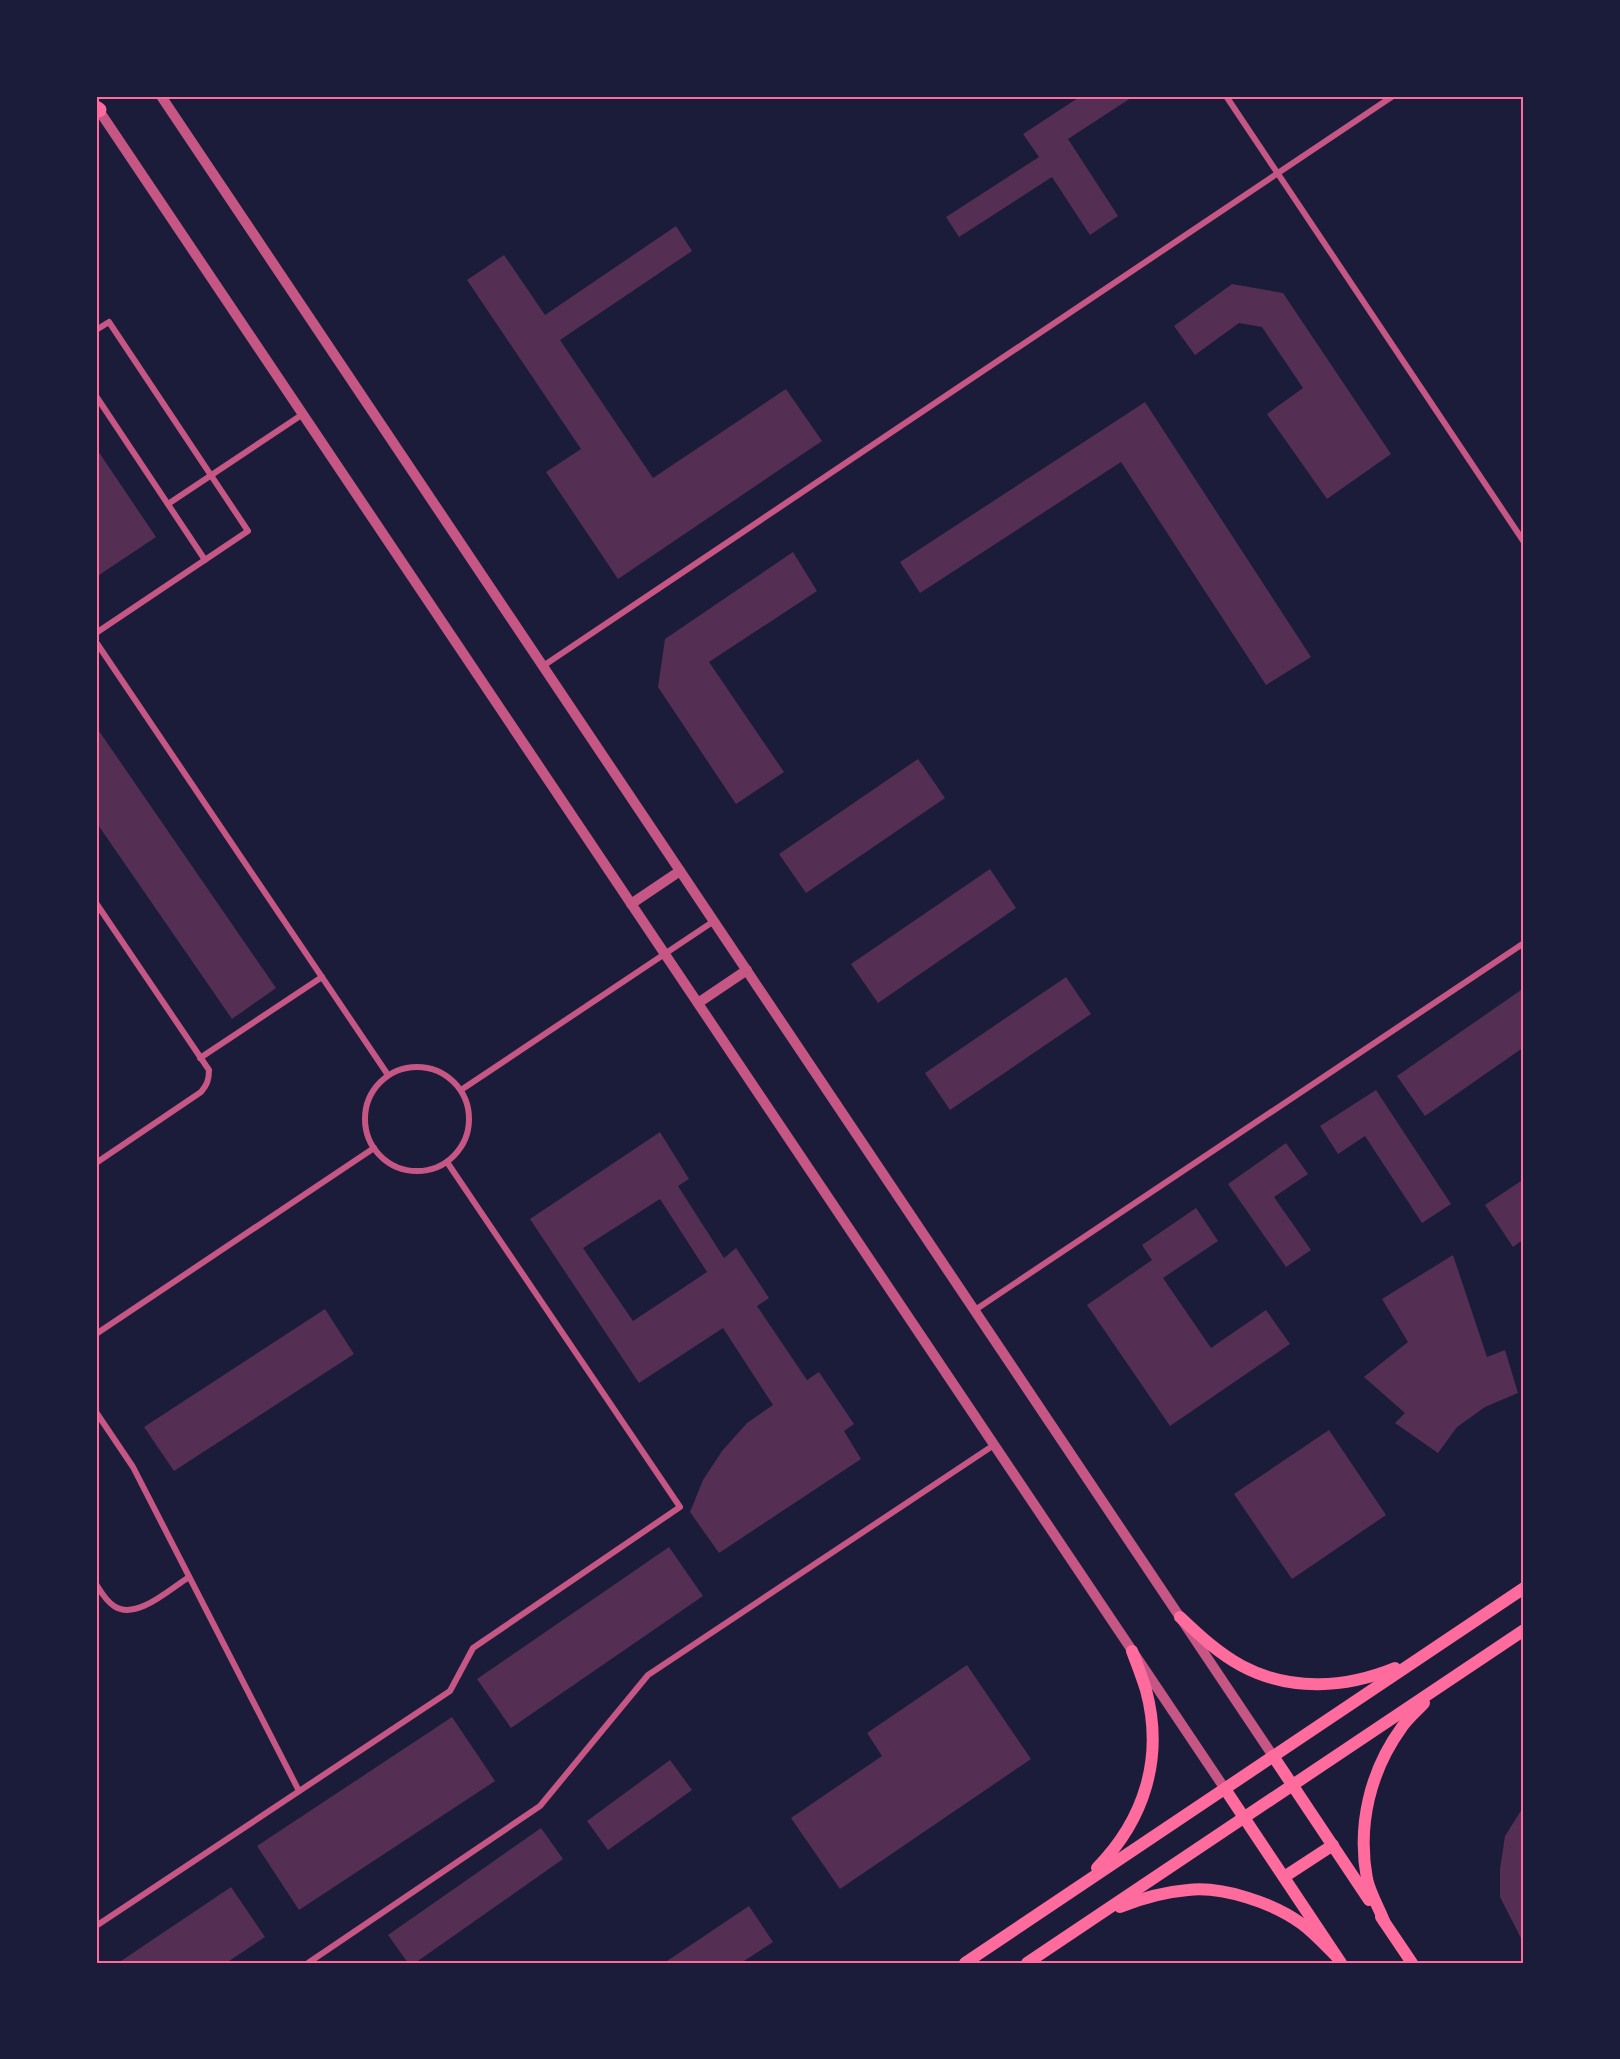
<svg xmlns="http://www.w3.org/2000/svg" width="1620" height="2059" font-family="Mulish,sans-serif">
	<rect width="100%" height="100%" fill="#1b1b3a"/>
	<g fill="#542f53" fill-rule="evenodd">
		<path d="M1081,96h53l-66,43 50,77 -28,19 -38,-58 -93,60 -13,-20 93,-60 -16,-23z"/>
		<path d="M676,226l16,25 -132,89 93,138 133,-89 36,52 -204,138 -72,-107 35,-23 -114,-169 37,-25 41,60z"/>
		<path d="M1232,284l51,9 108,161 -64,45 -60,-85 36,-26 -41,-61 -23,-4 -44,32 -21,-29z"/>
		<path d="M1145,402l166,255 -45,28 -145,-223 -201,131 -20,-31z"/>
		<path d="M96,448l60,89 -60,40z"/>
		<path d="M793,552l24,39 -108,71 75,110 -48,32 -78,-117 7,-48z"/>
		<path d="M99,731l177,257 -44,31 -136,-197v-89z"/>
		<path d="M918,759l27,39 -139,95 -27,-39z"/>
		<path d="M990,869l26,39 -138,95 -27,-39z"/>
		<path d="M1066,977l25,37 -141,96 -25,-37z"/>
		<path d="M1524,988v59l-99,69 -28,-40z"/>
		<path d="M1376,1090l75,114 -29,19 -57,-87 -27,18 -18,-28z"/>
		<path d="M660,1132l29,47 -11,7 46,72 12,-10 33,50 -12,8 50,74 12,-8 35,52 -10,7 17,28 -142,94 -29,-41 13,-32 19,-29 25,-28 26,-18 -50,-77 -84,55 -109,-164zM660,1199l47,73 -74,49 -50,-73z"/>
		<path d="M1286,1143l22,31 -34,23 37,53 -25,17 -58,-83z"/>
		<path d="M1524,1179v60l-11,8 -28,-42z"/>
		<path d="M1196,1208l22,33 -55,37 48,70 55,-38 24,34 -120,82 -83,-121 65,-45 -10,-15z"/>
		<path d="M1453,1255l34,102 18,-7 13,43 -33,14 -28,20 -19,26 -43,-30 10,-10 -41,-36 44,-35 -26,-43z"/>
		<path d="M325,1309l29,45 -180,117 -30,-44z"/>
		<path d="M1329,1430l57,85 -94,64 -58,-85z"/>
		<path d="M669,1547l34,49 -192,132 -34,-49z"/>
		<path d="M967,1665l64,94 -191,130 -49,-71 91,-62 -15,-23z"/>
		<path d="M452,1717l43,64 -196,129 -42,-64z"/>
		<path d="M670,1760l22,30 -84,60 -21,-29z"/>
		<path d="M1524,1806v138l-24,-47v-28l5,-33z"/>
		<path d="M541,1828l22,31 -148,104h-7l-20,-28z"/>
		<path d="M231,1887l34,50 -39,26h-108z"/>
		<path d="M749,1906l24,36 -32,21h-77z"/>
	</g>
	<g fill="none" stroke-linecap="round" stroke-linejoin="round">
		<g stroke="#c65784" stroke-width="6">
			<path d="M1226,96l298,446"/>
			<path d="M96,330l13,-8 139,209 -152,102"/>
			<path d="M96,396l109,164"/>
			<path d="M168,504l135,-90"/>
			<path d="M96,642l292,433"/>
			<path d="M543,666l850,-570"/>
			<path d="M96,903l113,167c0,10 -2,15 -8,22l-105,71"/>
			<path d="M200,1058l122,-81"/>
			<circle cx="417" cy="1119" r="52"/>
			<path d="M461,1090l253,-169"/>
			<path d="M975,1310l549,-367"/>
			<path d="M96,1334l278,-186"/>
			<path d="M96,1412l37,55 166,324"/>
			<path d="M96,1584c5,8 10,17 18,22 22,15 56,-17 75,-29"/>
			<path d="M96,1926l354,-235 23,-43 207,-141 -233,-345"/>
			<path d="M308,1963l232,-157 108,-131 346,-230"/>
		</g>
		<g stroke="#c65784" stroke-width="10">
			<path d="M161,96l1112,1660"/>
			<path d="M96,106l1129,1683"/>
			<path d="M631,904l49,-33"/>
			<path d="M698,1003l49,-33"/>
		</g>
		<g stroke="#ff6b9d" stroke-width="12">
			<path d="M1180,1617c19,18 38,36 62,49 49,26 104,22 153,2"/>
			<path d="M1273,1756l96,144"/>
			<path d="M1225,1789l116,174"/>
			<path d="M1097,1868c48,-49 67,-111 49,-178 -4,-13 -9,-26 -14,-39"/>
			<path d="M1284,1877l49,-32"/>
			<path d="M1120,1907c22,-9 44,-15 68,-17 34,-4 86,13 114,34 12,9 23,21 34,32"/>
			<path d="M1381,1917l31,46"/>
			<path d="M1384,1921c-5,-13 -14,-28 -17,-42 -10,-54 3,-108 35,-152 6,-9 15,-16 22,-24"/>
			<path d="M965,1963l559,-375"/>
			<path d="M1027,1963l497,-333"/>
		</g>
		<path stroke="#ff6b9d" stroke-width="15" d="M96,108l3,2"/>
	</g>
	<rect width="1620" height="2059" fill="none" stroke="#1b1b3a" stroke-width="195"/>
	<rect x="98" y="98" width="1424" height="1864" fill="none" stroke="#ff6b9d" stroke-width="2"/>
</svg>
